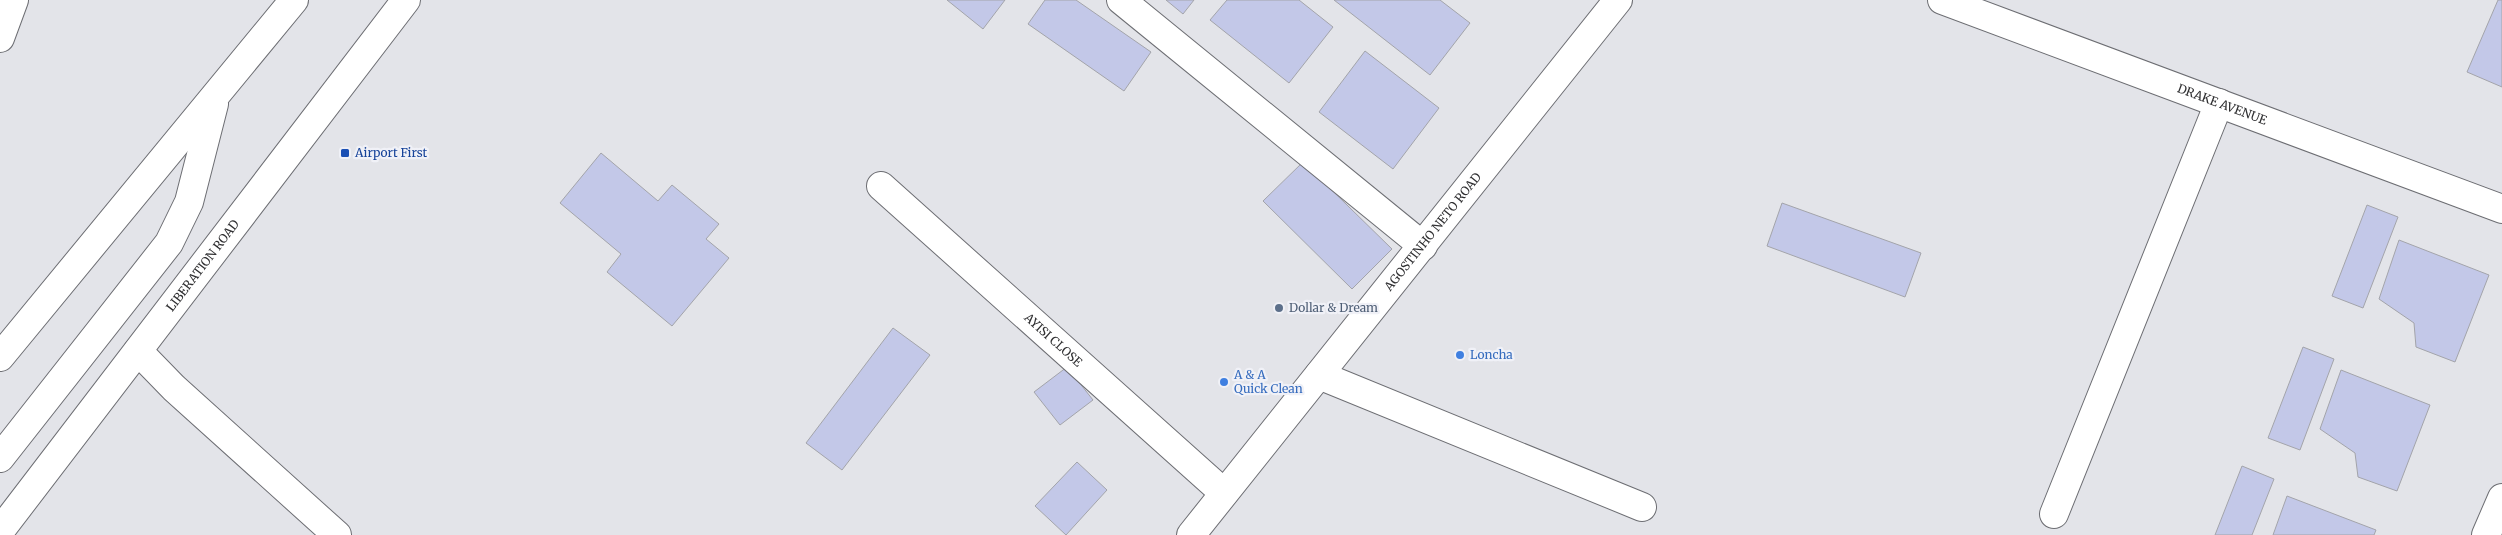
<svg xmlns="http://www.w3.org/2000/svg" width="2502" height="535" font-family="Merriweather,serif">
	<rect width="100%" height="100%" fill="#e3e4e9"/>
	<g fill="#c3c8e8" stroke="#a3a4aa">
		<path d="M947,0h58l-22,29z"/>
		<path d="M1045,0h31l75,52 -27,39 -96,-67z"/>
		<path d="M1166,0h28l-11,14z"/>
		<path d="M1227,0h72l34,27 -44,56 -79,-63z"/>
		<path d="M1334,0h106l30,23 -40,52z"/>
		<path d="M2498,0h4v87l-35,-15z"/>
		<path d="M1365,51l74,57 -46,61 -74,-57z"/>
		<path d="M601,153l57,48 14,-16 47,39 -13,15 23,19 -57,68 -65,-54 14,-18 -61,-51z"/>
		<path d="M1303,162l89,87 -40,40 -89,-88z"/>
		<path d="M1782,203l139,50 -16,44 -138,-51z"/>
		<path d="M2367,205l31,12 -35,91 -31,-12z"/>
		<path d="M2399,240l90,35 -34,87 -39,-15 -2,-24 -35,-24z"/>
		<path d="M893,328l37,27 -88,115 -36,-27z"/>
		<path d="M2303,347l31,12 -34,91 -32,-12z"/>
		<path d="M1067,367l26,33 -33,25 -26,-33z"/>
		<path d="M2341,370l89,35 -33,86 -39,-14 -3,-24 -35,-24z"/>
		<path d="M1077,462l30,28 -41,45 -31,-29z"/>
		<path d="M2242,466l32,13 -22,56h-37z"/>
		<path d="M2287,496l89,34 -2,5h-101z"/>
	</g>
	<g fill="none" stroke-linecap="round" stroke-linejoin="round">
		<g stroke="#6d6e73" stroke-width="30">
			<g id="minor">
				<path d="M1121,0l302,246"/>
				<path id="s1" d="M1942,0l560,209"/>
				<path d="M0,38l14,-38"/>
				<path id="s2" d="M881,186l343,307"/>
				<path d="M138,351l36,37 163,147"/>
				<path d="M1319,375l323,132"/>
				<path d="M2054,514l165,-411"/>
				<path id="s3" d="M1191,535l427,-535"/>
				<path d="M2486,535l16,-37"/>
			</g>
		</g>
		<g stroke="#6d6e73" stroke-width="30">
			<g id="highway">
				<path d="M0,357l294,-357"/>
				<path d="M0,458l169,-215 20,-41 25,-98"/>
				<path id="s4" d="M0,531l406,-531"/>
			</g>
		</g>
		<use href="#minor" stroke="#fff" stroke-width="28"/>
		<use href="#highway" stroke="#fff" stroke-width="28"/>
	</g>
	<rect fill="#1a4fb4" stroke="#f0f1f7" stroke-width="2" x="340" y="148" width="10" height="10" rx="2.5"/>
	<circle fill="#5c6f8a" stroke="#f0f1f7" stroke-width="2" cx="1279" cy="308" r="5"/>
	<g fill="#3f7fe0" stroke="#f0f1f7" stroke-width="2">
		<circle cx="1460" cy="355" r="5"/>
		<circle cx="1224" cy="382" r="5"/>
	</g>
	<g text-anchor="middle" stroke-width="4.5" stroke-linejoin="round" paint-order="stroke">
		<g font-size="12" fill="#303032" stroke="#f0f1f7">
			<text dy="4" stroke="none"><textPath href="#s1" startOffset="299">DRAKE AVENUE</textPath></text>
			<text dy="4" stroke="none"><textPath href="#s3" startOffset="388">AGOSTINHO NETO ROAD</textPath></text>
			<text dy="4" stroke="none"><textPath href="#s4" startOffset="334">LIBERATION ROAD</textPath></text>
			<text dy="4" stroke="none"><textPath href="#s2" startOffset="231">AYISI CLOSE</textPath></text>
		</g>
		<g font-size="12" fill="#164399" stroke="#f0f1f7" text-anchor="start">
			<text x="355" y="157">Airport First</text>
		</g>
		<g font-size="12" fill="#4e5e75" stroke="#f0f1f7" text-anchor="start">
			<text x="1289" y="312">Dollar &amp; Dream</text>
		</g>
		<g font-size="12" fill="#366cbe" stroke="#f0f1f7" text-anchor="start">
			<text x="1470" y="359">Loncha</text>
			<text x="1234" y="379">A &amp; A<tspan x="1234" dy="14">Quick Clean</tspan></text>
		</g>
	</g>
</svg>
